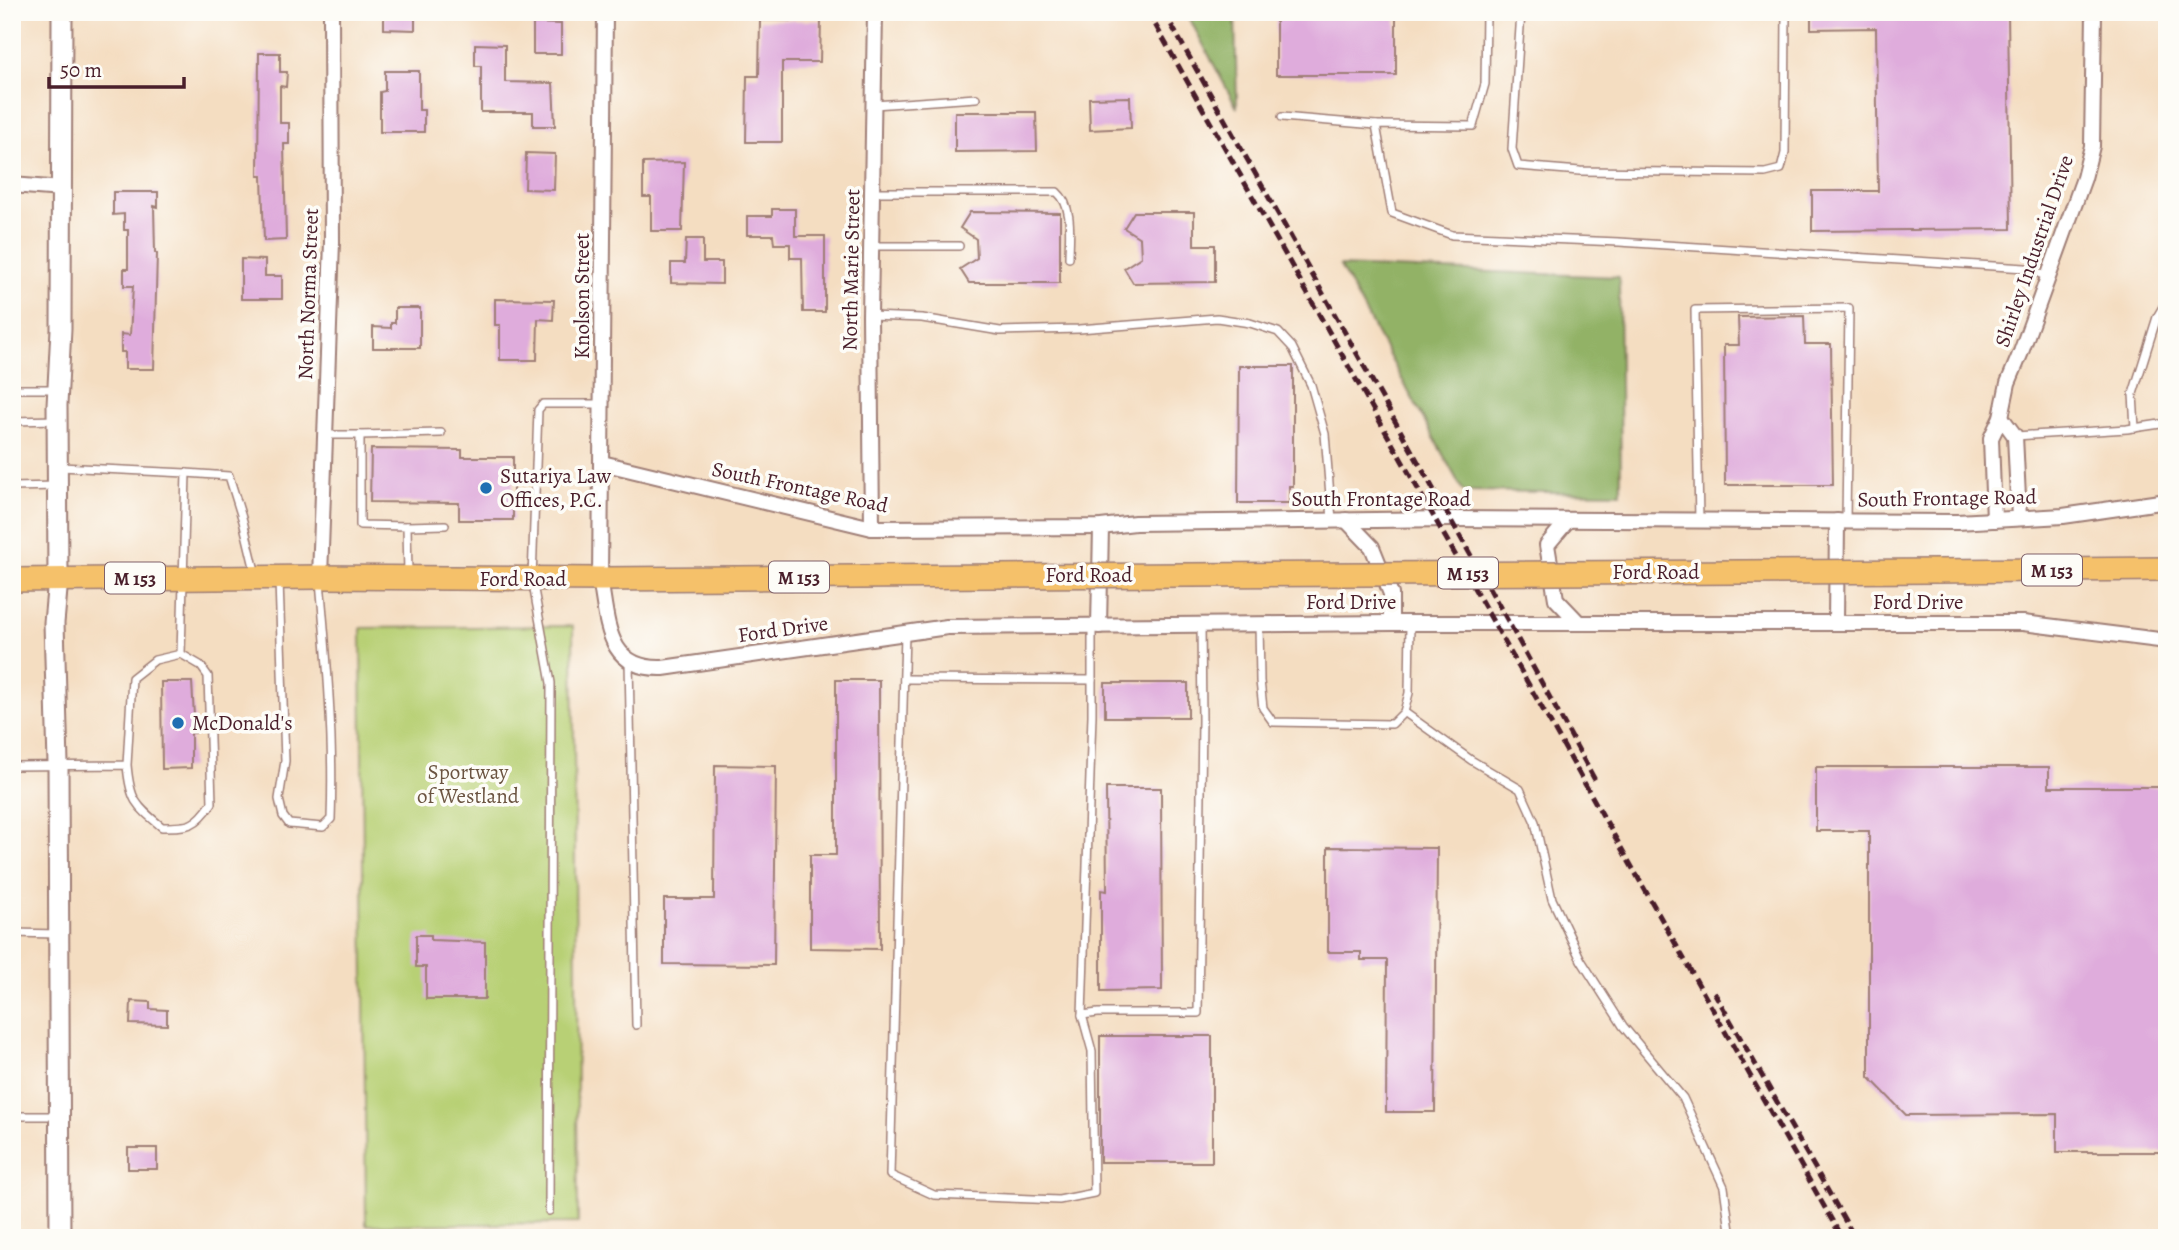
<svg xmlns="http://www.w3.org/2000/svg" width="2179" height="1250" font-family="Alegreya,serif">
	<rect width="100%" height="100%" fill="#fdfcf7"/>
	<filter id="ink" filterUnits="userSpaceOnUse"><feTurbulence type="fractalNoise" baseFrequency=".0143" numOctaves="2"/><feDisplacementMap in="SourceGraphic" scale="14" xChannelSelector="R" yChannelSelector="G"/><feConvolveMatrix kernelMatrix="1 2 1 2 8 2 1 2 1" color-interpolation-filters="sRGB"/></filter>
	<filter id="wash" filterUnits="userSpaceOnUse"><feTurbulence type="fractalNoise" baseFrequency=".00686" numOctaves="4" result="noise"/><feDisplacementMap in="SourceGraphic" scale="28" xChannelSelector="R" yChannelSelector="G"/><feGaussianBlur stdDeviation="1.57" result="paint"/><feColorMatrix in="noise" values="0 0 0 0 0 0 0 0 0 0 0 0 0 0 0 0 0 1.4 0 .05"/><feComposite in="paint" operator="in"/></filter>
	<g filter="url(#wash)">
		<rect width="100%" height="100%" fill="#f4ddc1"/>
		<path fill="#b8d075" stroke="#817850" stroke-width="2" d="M573,626l5,597 -212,2 -5,-597z"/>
		<g fill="#92b266" stroke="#6e6848" stroke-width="2">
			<path d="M1186,12h49l2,96z"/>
			<path d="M1340,266l279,11 2,216 -158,-2z"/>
		</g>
		<g id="blocks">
			<g fill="#dfacdc">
				<path d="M384,12h31v18l-31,-1z"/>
				<rect x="1276" y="12" width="120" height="63"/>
				<path d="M1811,12h197l3,217 -199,2v-40h66l-2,-163 -65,1z"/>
				<path d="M760,20l61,1 -1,41h-38v80h-36l1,-66h12z"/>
				<path d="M533,23l28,1v30h-28z"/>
				<path d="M475,44l30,1v37l48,1 2,43h-22v-14h-52v-46h-6z"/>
				<path d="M259,53h21v19h7l-1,15 -6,-1v37h9v21h-5l2,96 -22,1 -2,-65h-4z"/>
				<path d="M385,71h34v39h5v22h-44v-40l5,-1z"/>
				<path d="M1130,97l1,31 -41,2 -1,-32z"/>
				<path d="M955,112h81l1,39 -82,1z"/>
				<path d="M526,153l29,1 -1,36 -29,-1z"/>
				<path d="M684,162l-2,69h-31v-34h-8v-34z"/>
				<path d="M113,192h45v15l-4,-1 1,47h2l-3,116h-29v-17h-4v-18l9,1 3,-49h-9v-17h4v-39h-4v-16l-11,1z"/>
				<path d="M772,209h23v27h30v76h-22l-1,-54h-12v-14h-16l-1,-9h-26v-19h25z"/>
				<path d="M970,212l90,1v70h-91l-9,-14 17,-11 -1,-19 -16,-11z"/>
				<path d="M1134,212h60v33h21v37l-82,1 -9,-15 17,-11 -1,-19 -16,-10z"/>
				<path d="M686,239h17v23h19v22l-51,-1v-20h14z"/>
				<path d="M241,259l24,1v16h17v23h-41z"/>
				<path d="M495,299l59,1 -1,20 -15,-1 -1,41h-37v-35h-5z"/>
				<path d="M395,308h25v40h-47v-21l18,1v-5h4z"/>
				<path d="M1804,316l1,28h26l2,141h-108l-1,-140h15l-1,-28z"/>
				<path d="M1239,366h54v120h-4v17h-51z"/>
				<path d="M371,449l91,1v7h51v63h-54v-17l-89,-1z"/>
				<path d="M836,680h43l1,269 -70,-1v-93h26z"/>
				<path d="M161,682h31l3,51h-4v35l-29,1z"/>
				<rect x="1105" y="683" width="83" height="34"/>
				<path d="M715,765l61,1 -2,199 -110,-1v-65h50z"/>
				<path d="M1816,767h233v20h118v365h-110v-38l-151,1 -37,-38v-246h-53z"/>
				<path d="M1106,788h55l1,202 -61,1v-101l6,1z"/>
				<path d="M1328,847l109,1 -2,264h-49l1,-152h-26v-8h-33z"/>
				<path d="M416,935h15v5l54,2v57h-59v-32h-10z"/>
				<path d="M131,1001l19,1v7l17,1v15l-37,-1z"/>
				<rect x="1100" y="1036" width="112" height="126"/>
				<rect x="128" y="1148" width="29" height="21"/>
			</g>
		</g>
	</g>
	<g filter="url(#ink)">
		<use href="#blocks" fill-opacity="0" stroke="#9f7e76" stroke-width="2"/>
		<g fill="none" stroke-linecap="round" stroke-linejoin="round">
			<g stroke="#9f7e76" stroke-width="10">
				<g id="service">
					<path d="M1486,12l-1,72 -12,42 -97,-1 16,88 60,22 167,7 406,26 23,9"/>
					<path d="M1521,12l-9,137 6,17 62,5 185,2 16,-4 4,-16 1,-141"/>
					<path d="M874,105l102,-7"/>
					<path d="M1282,117l94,8"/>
					<path d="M873,192h184c17,15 12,45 12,66"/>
					<path d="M872,246h87"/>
					<path d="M870,316l52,2 78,13 79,-2 138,-11 33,5 28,9 14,15 19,38 14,49 7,86"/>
					<path d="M12,389h46"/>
					<path d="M12,421l45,-1"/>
					<path d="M2135,428l-2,-34 24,-77 10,-17"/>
					<path d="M325,435h35v90l47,1 1,48"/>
					<path d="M360,435l81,-2"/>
					<path d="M2016,436l111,-7 40,-6"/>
					<path d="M60,467l126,6 -5,181"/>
					<path d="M186,473l43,3 14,45 13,54"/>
					<path d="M12,487l45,-1"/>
					<path d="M1699,520l-4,-210 154,-2 -3,213"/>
					<path d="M407,526l38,-1"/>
					<path d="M279,581l6,180 -6,38 4,17 6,8 34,3 8,-8c3,-79 -4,-159 -11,-238"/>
					<path d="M1259,623l1,58 3,27 10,14 119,2 12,-12 5,-19 1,-70"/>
					<path d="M905,634l-15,541 44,20 125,5 35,-7 -2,-142 -10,-36 10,-300v-89"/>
					<path d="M629,661l7,364"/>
					<path d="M904,679l188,1"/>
					<path d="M1404,712l67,48 49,29 15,33 17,77 29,61 42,66 60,72 41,89 7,51"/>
					<path d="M12,766l115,-1c3,35 8,40 35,62 27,0 34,0 50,-24l-4,-127 -8,-11 -19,-11 -26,6 -23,18 -5,87"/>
					<path d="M12,933l46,1"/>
					<path d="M1082,1015l16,-2h100l4,-293 -1,-95"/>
					<path d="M12,1116h45"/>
					<path d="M549,1211l2,-528 -19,-104 6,-169 5,-6h59"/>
				</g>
			</g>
			<g stroke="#9f7e76" stroke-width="18">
				<g id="minor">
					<path d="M605,12l-5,567c8,43 6,91 63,89l284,-41 444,-4h632l144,18"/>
					<path d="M12,185l50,4"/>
					<path d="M2001,417l14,19 4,82"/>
					<path d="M602,463l270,65 229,-1 34,-4 315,-4 507,3 106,-6 104,-15"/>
					<path d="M1346,520l26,27 19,47v29"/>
					<path d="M1568,520l-21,25 9,54 23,24"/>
					<path d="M1994,520l-3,-82 10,-21 7,-34 13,-31 63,-174 8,-32 2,-134"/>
					<path d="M872,528l-2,-212 5,-304"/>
					<path d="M320,577l12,-335 -1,-230"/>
					<path d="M1836,622l1,-101"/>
					<path d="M1099,626l2,-99"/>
				</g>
			</g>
			<g stroke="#9f7e76" stroke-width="23">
				<path id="tertiary" d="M60,1238l-2,-474 -4,-141 4,-44 -1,-174 4,-76 1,-317"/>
			</g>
			<g stroke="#9f7e76" stroke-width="26">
				<g id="primary">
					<path d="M1937,571l230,-2"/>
					<path d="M12,580l308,-3 280,2 398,-3"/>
				</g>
			</g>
			<use href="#service" stroke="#fff" stroke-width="7"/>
			<use href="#minor" stroke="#fff" stroke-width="14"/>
			<use href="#tertiary" stroke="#fff" stroke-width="19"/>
			<use href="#primary" stroke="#f5c16b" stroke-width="23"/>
			<g stroke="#4a1f2b" stroke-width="5" stroke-dasharray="10 5" stroke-linecap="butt">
				<path d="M1148,12l694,1226"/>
				<path d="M1164,12l345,611 87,159"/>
				<path d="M1714,992l141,246"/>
			</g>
			<g stroke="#9f7e76" stroke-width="26" stroke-linecap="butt">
				<path id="primary-bridge" d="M998,576l939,-5"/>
			</g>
			<use href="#primary-bridge" stroke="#f5c16b" stroke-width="23"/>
		</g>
	</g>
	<g fill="#1f6fb2" stroke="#fdfcf7" stroke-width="2.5">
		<circle cx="486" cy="488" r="7"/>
		<circle cx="178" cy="723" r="7"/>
	</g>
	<g text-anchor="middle" stroke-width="7" stroke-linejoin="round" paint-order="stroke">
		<g fill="#fdfcf7" stroke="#806168" stroke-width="2">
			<rect x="2022" y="554.5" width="60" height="31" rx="5"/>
			<rect x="1438" y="557.5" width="60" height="31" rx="5"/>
			<rect x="769" y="561.5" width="60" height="31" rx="5"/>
			<rect x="105" y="562.5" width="60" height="31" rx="5"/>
		</g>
		<g font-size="19" font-weight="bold" fill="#4a1f2b">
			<text x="2052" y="577">M 153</text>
			<text x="1468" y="580">M 153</text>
			<text x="799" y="584">M 153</text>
			<text x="135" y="585">M 153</text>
		</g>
		<g font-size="21" fill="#4a1f2b" stroke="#fdfcf7">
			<text transform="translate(2034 251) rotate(-71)" y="7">Shirley Industrial Drive</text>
			<text transform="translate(851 270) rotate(-89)" y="7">North Marie Street</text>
			<text transform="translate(308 294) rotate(-88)" y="7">North Norma Street</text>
			<text transform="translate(582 296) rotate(-90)" y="7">Knolson Street</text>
			<text transform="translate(800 487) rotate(12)" y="7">South Frontage Road</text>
			<text transform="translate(1947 498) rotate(-1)" y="7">South Frontage Road</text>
			<text x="1381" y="506">South Frontage Road</text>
			<text x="1656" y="579">Ford Road</text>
			<text x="1089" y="582">Ford Road</text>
			<text x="523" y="586">Ford Road</text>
			<text x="1351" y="609">Ford Drive</text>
			<text x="1918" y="609">Ford Drive</text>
			<text transform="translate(783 629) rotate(-8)" y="7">Ford Drive</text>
		</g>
		<g font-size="21" fill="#4a1f2b" stroke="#fdfcf7" text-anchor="start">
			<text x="500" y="483">Sutariya Law<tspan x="500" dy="24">Offices, P.C.</tspan></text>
			<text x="192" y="730">McDonald's</text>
		</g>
		<g font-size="21" fill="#6b5441" stroke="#fdfcf7">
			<text x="468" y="779">Sportway<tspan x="468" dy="24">of Westland</tspan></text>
		</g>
	</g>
	<rect width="2179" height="1250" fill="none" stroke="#fdfcf7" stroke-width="42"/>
	<path d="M49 77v10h135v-10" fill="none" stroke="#4a1f2b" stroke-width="3.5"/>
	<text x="60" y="77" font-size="21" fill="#4a1f2b" stroke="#fdfcf7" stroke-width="5" paint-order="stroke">50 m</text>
</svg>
